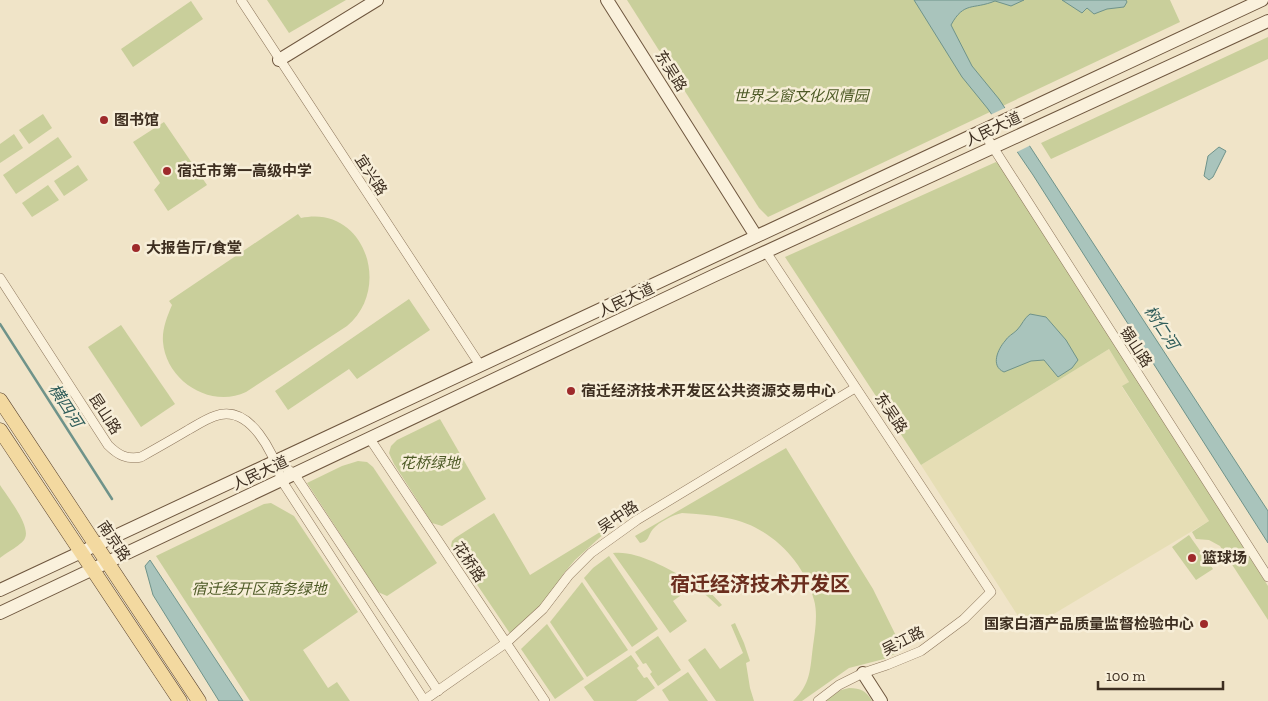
<svg xmlns="http://www.w3.org/2000/svg" width="1268" height="701" font-family="'Zilla Slab','Noto Sans SC',serif">
	<rect width="100%" height="100%" fill="#f0e4c8"/>
	<path fill="#e6deb5" d="M1109,349l20,33 -7,5 87,134 -182,109 -106,-165z"/>
	<g fill="#c9cf9b">
		<path d="M267,0h79l-57,33z"/>
		<path d="M627,0h543l10,22 -412,195 -9,-9z"/>
		<path d="M191,1l12,18 -70,48 -12,-18z"/>
		<path d="M1268,37v22l-217,100 -10,-16z"/>
		<path d="M43,114l9,14 -23,16 -10,-14z"/>
		<path d="M164,122l43,63 -39,26 -14,-21 6,-7 -27,-41z"/>
		<path d="M14,134l9,14 -23,15v-19z"/>
		<path d="M58,137l14,20 -56,37 -13,-19z"/>
		<path d="M996,162l5,4 267,420v34l-48,-74 -11,-6 -13,-1 -4,-7 17,-11 -87,-135 7,-4 -20,-33 -188,116 -136,-208z"/>
		<path d="M78,165l10,15 -24,16 -10,-15z"/>
		<path d="M48,185l11,15 -27,17 -10,-14z"/>
		<path d="M298,214l3,4c63,-14 92,70 46,108l-101,66c-35,17 -80,-11 -83,-50 -1,-13 4,-25 9,-37l-3,-4z"/>
		<path d="M409,299l21,31 -73,49 -8,-10 -61,41 -13,-19z"/>
		<path d="M121,325l54,79 -34,23 -53,-80z"/>
		<path d="M440,419l46,80 -44,27 -10,-3 -38,-59 -5,-11 2,-7 6,-6z"/>
		<path d="M786,448l87,141 30,61 -19,9 -35,9 -47,33h-9c18,-17 17,-32 20,-55 2,-14 5,-32 1,-46 -10,-40 -46,-75 -87,-82 -15,-3 -30,-4 -45,-5 -9,2 -23,9 -29,16 -5,6 -4,13 -13,14l-5,-7z"/>
		<path d="M358,461l9,1 6,5 64,96 -50,33 -9,-4 -71,-109 35,-17z"/>
		<path d="M0,485c7,11 31,41 25,53 -2,6 -19,15 -25,20z"/>
		<path d="M271,503l23,13 64,96 -55,38 25,38 9,-6 13,19h-100l-94,-145 108,-52z"/>
		<path d="M494,513l36,62 88,-54 -43,39 -11,13 -18,28 -35,34 -60,-89 1,-5 3,-3z"/>
		<path d="M1189,535l24,34 -17,11 -24,-33z"/>
		<path d="M613,553c23,-3 54,15 74,26l2,-3 19,14 14,15 -3,2 -24,-22 -22,16 14,20 -17,12z"/>
		<path d="M609,556l49,73 -26,18 -48,-69 9,-10z"/>
		<path d="M582,582l46,68 -41,27 -37,-55z"/>
		<path d="M735,623l9,20 6,18 -4,2 4,25 4,13h-38l-28,-41 17,-12 15,21 23,-16 -12,-28z"/>
		<path d="M547,624l37,55 -29,20 -34,-50z"/>
		<path d="M658,636l23,34 -23,16 -8,-12 2,-2 -6,-9 -3,1 -8,-12z"/>
		<path d="M631,655l8,11 -2,2 7,10 3,-1 8,11 -19,13h-42l-10,-14z"/>
		<path d="M688,672l20,29h-39l-7,-11z"/>
		<path d="M849,688c12,0 17,3 23,13h-48l17,-11z"/>
	</g>
	<g fill="#a9c4bc" stroke="#6f938a">
		<path d="M914,0h110l-13,6 -16,-5c-22,9 -31,0 -44,24l21,41 27,33 269,412v32l-235,-368 -45,-66 -26,-32z"/>
		<path d="M1062,0h64l1,2 -3,5 -17,2 -13,5 -7,-6 -5,5z"/>
		<path d="M1219,147l7,4 -13,26 -4,3 -5,-4 4,-20z"/>
		<path d="M1030,314l16,3 20,23 12,20 -6,8 -14,9 -14,-17 -13,1 -27,11c-14,-6 -6,-23 1,-31 3,-5 8,-7 12,-11 5,-5 7,-12 13,-16z"/>
		<path d="M150,560l93,141h-24l-66,-106 -8,-29z"/>
	</g>
	<path fill="#f0e4c8" d="M1007,107l24,38 -16,8 -25,-38z"/>
	<g fill="none" stroke-linecap="round" stroke-linejoin="round">
		<path stroke="#6f938a" stroke-width="2.5" d="M0,324l112,175"/>
		<g stroke="#8d765c" stroke-width="10">
			<g id="street">
				<path d="M241,0l239,365"/>
				<path d="M982,130l286,447"/>
				<path d="M766,252l225,340 -27,27 -43,32 -34,14 -24,8 -24,12 -21,16"/>
				<path d="M0,278l108,167c10,10 19,15 33,12 16,-9 32,-18 47,-27 9,-5 18,-11 27,-14 36,-13 59,39 67,65l142,219"/>
				<path d="M370,439l175,262"/>
				<path d="M276,460l19,15 143,216"/>
				<path d="M423,701l83,-58 37,-34 26,-34 22,-22 46,-33 218,-132"/>
			</g>
		</g>
		<g stroke="#6f573f" stroke-width="14">
			<g id="secondary">
				<path d="M607,0l149,236"/>
				<path d="M279,60l98,-60"/>
				<path d="M0,590l1262,-590"/>
				<path d="M0,613l713,-337 555,-255"/>
				<path d="M863,673l18,28"/>
			</g>
		</g>
		<g stroke="#5b4430" stroke-width="15">
			<g id="primary">
				<path d="M0,400l199,301"/>
				<path d="M0,430l180,271"/>
			</g>
		</g>
		<use href="#street" stroke="#faf1dc" stroke-width="9"/>
		<use href="#secondary" stroke="#faf1dc" stroke-width="12"/>
		<use href="#primary" stroke="#f3d9a0" stroke-width="14"/>
	</g>
	<g fill="#9e2a2b" stroke="#f7eed8" stroke-width="2">
		<circle cx="104" cy="120" r="5"/>
		<circle cx="167" cy="171" r="5"/>
		<circle cx="136" cy="248" r="5"/>
		<circle cx="571" cy="391" r="5"/>
		<circle cx="1192" cy="558" r="5"/>
		<circle cx="1204" cy="624" r="5"/>
	</g>
	<g text-anchor="middle" stroke-width="5" stroke-linejoin="round" paint-order="stroke">
		<g font-size="15" fill="#3d2e20" stroke="#f7eed8">
			<text transform="translate(671 71) rotate(58)" y="5">东吴路</text>
			<text transform="translate(993 129) rotate(-25)" y="5">人民大道</text>
			<text transform="translate(371 175) rotate(57)" y="5">宜兴路</text>
			<text transform="translate(626 300) rotate(-25)" y="5">人民大道</text>
			<text transform="translate(1136 347) rotate(57)" y="5">锡山路</text>
			<text transform="translate(891 413) rotate(56)" y="5">东吴路</text>
			<text transform="translate(105 414) rotate(57)" y="5">昆山路</text>
			<text transform="translate(260 473) rotate(-25)" y="5">人民大道</text>
			<text transform="translate(618 517) rotate(-34)" y="5">吴中路</text>
			<text transform="translate(114 541) rotate(56)" y="5">南京路</text>
			<text transform="translate(469 562) rotate(56)" y="5">花桥路</text>
			<text transform="translate(903 641) rotate(-27)" y="5">吴江路</text>
		</g>
		<g font-size="15" font-style="italic" fill="#4d5a26" stroke="#f7eed8">
			<text x="801" y="101">世界之窗文化风情园</text>
			<text x="430" y="468">花桥绿地</text>
			<text x="259" y="594">宿迁经开区商务绿地</text>
		</g>
		<g font-size="15" font-weight="bold" fill="#3d2e20" stroke="#f7eed8" text-anchor="start">
			<text x="114" y="125">图书馆</text>
			<text x="177" y="176">宿迁市第一高级中学</text>
			<text x="146" y="253">大报告厅/食堂</text>
			<text x="581" y="396">宿迁经济技术开发区公共资源交易中心</text>
			<text x="1202" y="563">篮球场</text>
			<text x="1194" y="629" text-anchor="end">国家白酒产品质量监督检验中心</text>
		</g>
		<g font-size="16" font-style="italic" fill="#2f5d5a" stroke="#f7eed8">
			<text transform="translate(1162 327) rotate(57)" y="6">树仁河</text>
			<text transform="translate(66 405) rotate(57)" y="6">横四河</text>
		</g>
		<g font-size="20" font-weight="bold" fill="#6b2e1e" stroke="#f7eed8">
			<text x="760" y="591">宿迁经济技术开发区</text>
		</g>
	</g>
	<path d="M1098 681v8h125v-8" fill="none" stroke="#3d2e20" stroke-width="2.5"/>
	<text x="1106" y="681" font-size="15" fill="#3d2e20" stroke="#f7eed8" stroke-width="4" paint-order="stroke">100 m</text>
</svg>
